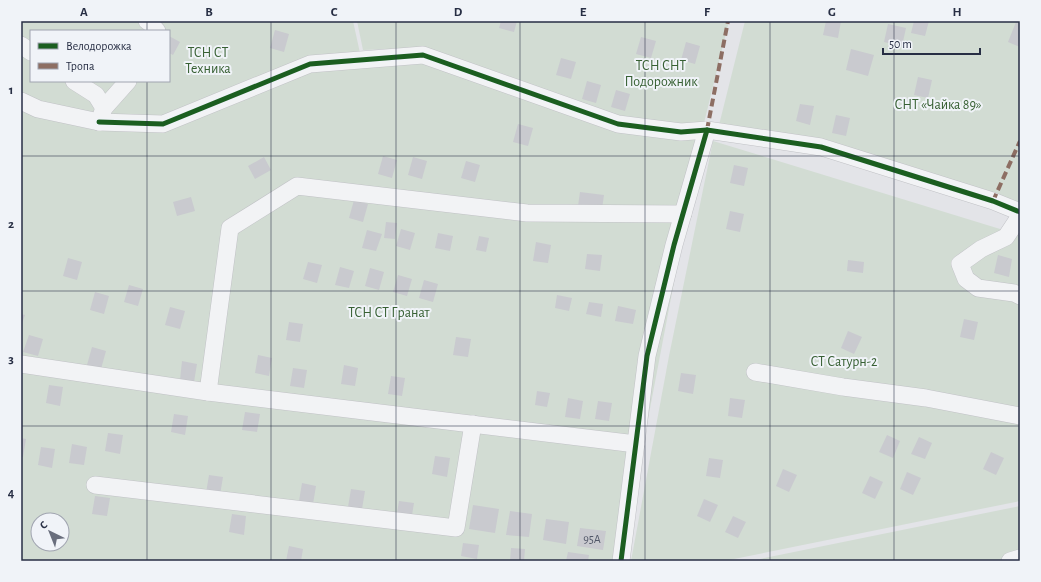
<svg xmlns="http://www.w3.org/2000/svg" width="1041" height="582" font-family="'Alegreya Sans',sans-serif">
	<rect width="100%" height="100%" fill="#e3e4e8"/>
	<g fill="#d2dcd3" fill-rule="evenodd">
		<path d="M21,21h332l7,32 -195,66 -61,-1 -83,-20zM31,31h138v50h-138z"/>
		<path d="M357,21h372l-26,106 -85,-6 -199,-73 -56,2z"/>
		<path d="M745,21h275v193l-301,-89z"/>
		<path d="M422,59l195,68 85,8 -81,426h-600v-457l141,25 150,-61zM38,520h24v24h-24z"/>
		<path d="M713,141l307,94v266l-296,60h-93l38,-205z"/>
		<path d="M1020,506v55h-270z"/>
	</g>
	<g fill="#c9cacf">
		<path d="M501,21h16l-3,11 -15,-4z"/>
		<path d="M826,21h15l-3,17 -15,-3z"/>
		<path d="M914,21h15l-4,15 -14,-3z"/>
		<path d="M1016,22l4,1v24l-12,-5z"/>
		<path d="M888,24l18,4 -4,18 -18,-4z"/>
		<path d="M275,30l14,4 -5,18 -14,-4z"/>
		<path d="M169,36l11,6 -7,13 -4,-2z"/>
		<path d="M641,37l15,4 -5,17 -15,-4z"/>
		<path d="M686,42l14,4 -5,18 -14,-4z"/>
		<path d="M851,49l23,6 -6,21 -22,-6z"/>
		<path d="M561,58l15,4 -5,17 -15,-4z"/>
		<path d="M918,77l14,3 -4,18 -14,-3z"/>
		<path d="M587,81l14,4 -5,18 -14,-4z"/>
		<path d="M616,90l14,4 -5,17 -14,-4z"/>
		<path d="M800,104l14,2 -4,19 -14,-4z"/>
		<path d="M836,115l14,3 -4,18 -14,-3z"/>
		<path d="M518,124l15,4 -5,18 -15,-4z"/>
		<path d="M383,156l14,4 -5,18 -14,-4z"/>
		<path d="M264,157l7,13 -16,9 -7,-13z"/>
		<path d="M413,157l14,4 -5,18 -14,-4z"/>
		<path d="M466,161l14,4 -5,17 -14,-4z"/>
		<path d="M734,165l14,3 -4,18 -14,-3z"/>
		<path d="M580,192l24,3 -2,14 -24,-3z"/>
		<path d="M191,197l4,14 -18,5 -4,-14z"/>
		<path d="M354,200l14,4 -5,18 -14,-4z"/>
		<path d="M730,211l14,3 -4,18 -14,-3z"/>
		<path d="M386,222l11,1 -2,16 -11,-1z"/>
		<path d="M401,229l14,4 -5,17 -14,-4z"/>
		<path d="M367,230l15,4 -6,17 -14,-3z"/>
		<path d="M438,233l15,3 -3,15 -15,-3z"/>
		<path d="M479,236l10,2 -3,14 -10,-2z"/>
		<path d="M536,242l15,3 -3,18 -15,-2z"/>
		<path d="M587,254l15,1 -2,16 -15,-2z"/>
		<path d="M998,255l14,4 -3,18 -15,-4z"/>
		<path d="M68,258l14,4 -5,18 -14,-4z"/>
		<path d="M848,260l16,2 -1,11 -16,-2z"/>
		<path d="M308,262l14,3 -5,18 -14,-4z"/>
		<path d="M340,267l14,4 -5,17 -14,-3z"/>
		<path d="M370,268l14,4 -5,18 -14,-4z"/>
		<path d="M398,275l14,4 -5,17 -14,-4z"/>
		<path d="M424,280l14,4 -5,18 -14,-4z"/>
		<path d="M129,285l14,4 -5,17 -14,-4z"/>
		<path d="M95,292l14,4 -5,18 -14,-4z"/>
		<path d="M557,295l15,3 -3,13 -14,-3z"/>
		<path d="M589,302l14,2 -2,13 -15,-3z"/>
		<path d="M618,306l18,4 -3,14 -18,-3z"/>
		<path d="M170,307l15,4 -5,18 -15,-4z"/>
		<path d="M21,314l4,1 -4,11z"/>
		<path d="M964,319l14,3 -4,18 -14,-3z"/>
		<path d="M289,322l14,2 -3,18 -14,-2z"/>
		<path d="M848,331l14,6 -8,17 -13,-6z"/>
		<path d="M29,335l14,4 -5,17 -15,-4z"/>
		<path d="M456,337l15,2 -3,18 -15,-2z"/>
		<path d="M92,347l14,4 -5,18 -14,-4z"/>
		<path d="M258,355l14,3 -3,18 -14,-3z"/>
		<path d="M182,361l15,3 -3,18 -14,-2z"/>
		<path d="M344,365l14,3 -3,18 -14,-2z"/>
		<path d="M293,368l14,2 -3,18 -14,-2z"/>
		<path d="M681,373l15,2 -3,19 -15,-3z"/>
		<path d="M391,376l14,2 -3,18 -14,-2z"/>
		<path d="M49,385l14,2 -3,19 -14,-3z"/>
		<path d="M537,391l13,2 -3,14 -12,-2z"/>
		<path d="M568,398l15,3 -3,18 -15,-2z"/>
		<path d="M730,398l15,2 -3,18 -14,-2z"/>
		<path d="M598,401l14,2 -3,18 -14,-2z"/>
		<path d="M245,412l15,2 -3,18 -15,-2z"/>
		<path d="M174,414l14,2 -3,19 -14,-3z"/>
		<path d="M108,433l15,2 -3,19 -15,-3z"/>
		<path d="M887,435l13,6 -7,17 -14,-6z"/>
		<path d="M919,437l13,6 -7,16 -14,-5z"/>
		<path d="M21,438l5,1 -3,18h-2z"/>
		<path d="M72,444l15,3 -3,18 -15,-2z"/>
		<path d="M41,447l14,2 -3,19 -14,-3z"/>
		<path d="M991,452l13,6 -8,17 -13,-6z"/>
		<path d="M435,456l15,2 -3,19 -15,-3z"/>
		<path d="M709,458l14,2 -3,18 -14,-2z"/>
		<path d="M783,469l14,6 -8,17 -13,-6z"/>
		<path d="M907,472l14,6 -8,17 -13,-6z"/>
		<path d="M209,475l14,2 -3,18 -14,-2z"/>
		<path d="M870,476l13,6 -8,17 -13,-6z"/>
		<path d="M302,483l14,3 -3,18 -14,-3z"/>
		<path d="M351,489l14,2 -3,18 -14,-2z"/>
		<path d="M95,496l15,2 -3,18 -15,-2z"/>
		<path d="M704,499l14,6 -8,17 -13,-6z"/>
		<path d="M399,501l15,2 -3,18 -15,-2z"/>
		<path d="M473,505l26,4 -4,24 -26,-4z"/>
		<path d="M510,511l22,3 -3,23 -23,-2z"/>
		<path d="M232,514l14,2 -2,19 -15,-3z"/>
		<path d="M733,516l13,6 -8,16 -13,-6z"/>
		<path d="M546,519l23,3 -3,22 -23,-4z"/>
		<path d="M580,528l26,3 -3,19 -26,-4z"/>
		<path d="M463,543l16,2 -2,14 -16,-3z"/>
		<path d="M289,546l14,3 -2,12h-15z"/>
		<path d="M511,548l14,1 -1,12h-14z"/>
		<path d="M568,552l21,3 -1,6h-22z"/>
	</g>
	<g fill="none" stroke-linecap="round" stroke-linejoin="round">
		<g stroke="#c1c2c6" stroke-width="18">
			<g id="minor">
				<path d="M147,21l3,2 7,8"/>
				<path d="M21,45l10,7"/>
				<path d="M74,81l22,14 8,13"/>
				<path d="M21,101l17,8 61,13 64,2 147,-60 113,-9 195,69 63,8 26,-2 114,17 172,54 27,11"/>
				<path d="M99,122l5,-14 24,-27"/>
				<path d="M1020,216l-14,21 -25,12 -21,15 6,15 12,9 36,5 6,3"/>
				<path d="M21,364l187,28 428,52"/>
				<path d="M755,372l88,15 83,11 94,18"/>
				<path d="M208,392l22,-164 67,-42 230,27 156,1"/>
				<path d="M95,485l361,43 17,-104"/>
				<path d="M621,561l26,-205 27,-111 33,-115"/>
				<path d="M1010,561l10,-3"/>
			</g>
		</g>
		<use href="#minor" stroke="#f2f3f5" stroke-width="17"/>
		<g stroke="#8d6e63" stroke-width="4" stroke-dasharray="8 4" stroke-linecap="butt">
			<path d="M707,130l21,-109"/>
			<path d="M993,201l27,-60"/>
		</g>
		<g stroke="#f0f3f8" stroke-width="8">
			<g id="cycleway">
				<path d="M99,122l64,2 147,-60 113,-9 195,69 63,8 26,-2 114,17 172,54 27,11"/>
				<path d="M621,561l26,-205 27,-111 33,-115"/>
			</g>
		</g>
		<use href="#cycleway" stroke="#1b5e20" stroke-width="5"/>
	</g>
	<path fill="none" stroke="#272e44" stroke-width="1" stroke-opacity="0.55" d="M147,21v10M271,21v540M396,21v540M520,21v540M645,21v540M770,21v540M894,21v540M147,81v480M21,156h999M21,291h999M21,426h999"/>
	<g text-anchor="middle" stroke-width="4" stroke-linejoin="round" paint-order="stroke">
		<g font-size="12" fill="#515768">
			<text x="592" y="543">95А</text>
		</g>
		<g font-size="14" fill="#376033" stroke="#f0f3f8">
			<text x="208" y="57">ТСН СТ<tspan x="208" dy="16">Техника</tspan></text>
			<text x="661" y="70">ТСН СНТ<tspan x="661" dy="16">Подорожник</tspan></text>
			<text x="938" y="109">СНТ «Чайка 89»</text>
			<text x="389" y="317">ТСН СТ Гранат</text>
			<text x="844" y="366">СТ Сатурн-2</text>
		</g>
	</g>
	<rect width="1041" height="582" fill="none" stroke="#f0f3f8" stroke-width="44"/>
	<rect x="30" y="30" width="140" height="52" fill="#f0f3f8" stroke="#a0a4b0"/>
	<rect x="38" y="43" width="20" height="6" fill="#1b5e20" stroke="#a0a4b0"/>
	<text x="66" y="50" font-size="12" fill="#272e44">Велодорожка</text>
	<rect x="38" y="63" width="20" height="6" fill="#8d6e63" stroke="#a0a4b0"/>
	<text x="66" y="70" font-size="12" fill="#272e44">Тропа</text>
	<g transform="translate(50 532) rotate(317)"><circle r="19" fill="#f0f3f8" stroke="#a0a4b0"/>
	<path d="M0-3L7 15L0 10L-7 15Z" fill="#696e7d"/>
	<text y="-6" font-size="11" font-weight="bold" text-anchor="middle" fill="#272e44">С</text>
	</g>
	<path d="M883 48v6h97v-6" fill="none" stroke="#272e44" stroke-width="2"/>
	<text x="889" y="48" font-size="12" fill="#272e44" stroke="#f0f3f8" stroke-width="3" paint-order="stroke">50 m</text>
	<rect x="22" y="22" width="997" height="538" fill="none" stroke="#272e44" stroke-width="1.5"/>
	<g font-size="13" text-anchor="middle" font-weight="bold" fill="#272e44">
		<text x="84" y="16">A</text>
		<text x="209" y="16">B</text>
		<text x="334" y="16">C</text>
		<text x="458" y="16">D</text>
		<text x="583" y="16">E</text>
		<text x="707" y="16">F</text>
		<text x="832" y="16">G</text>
		<text x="957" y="16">H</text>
		<text x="11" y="94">1</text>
		<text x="11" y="228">2</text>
		<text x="11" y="363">3</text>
		<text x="11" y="497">4</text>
	</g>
</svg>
